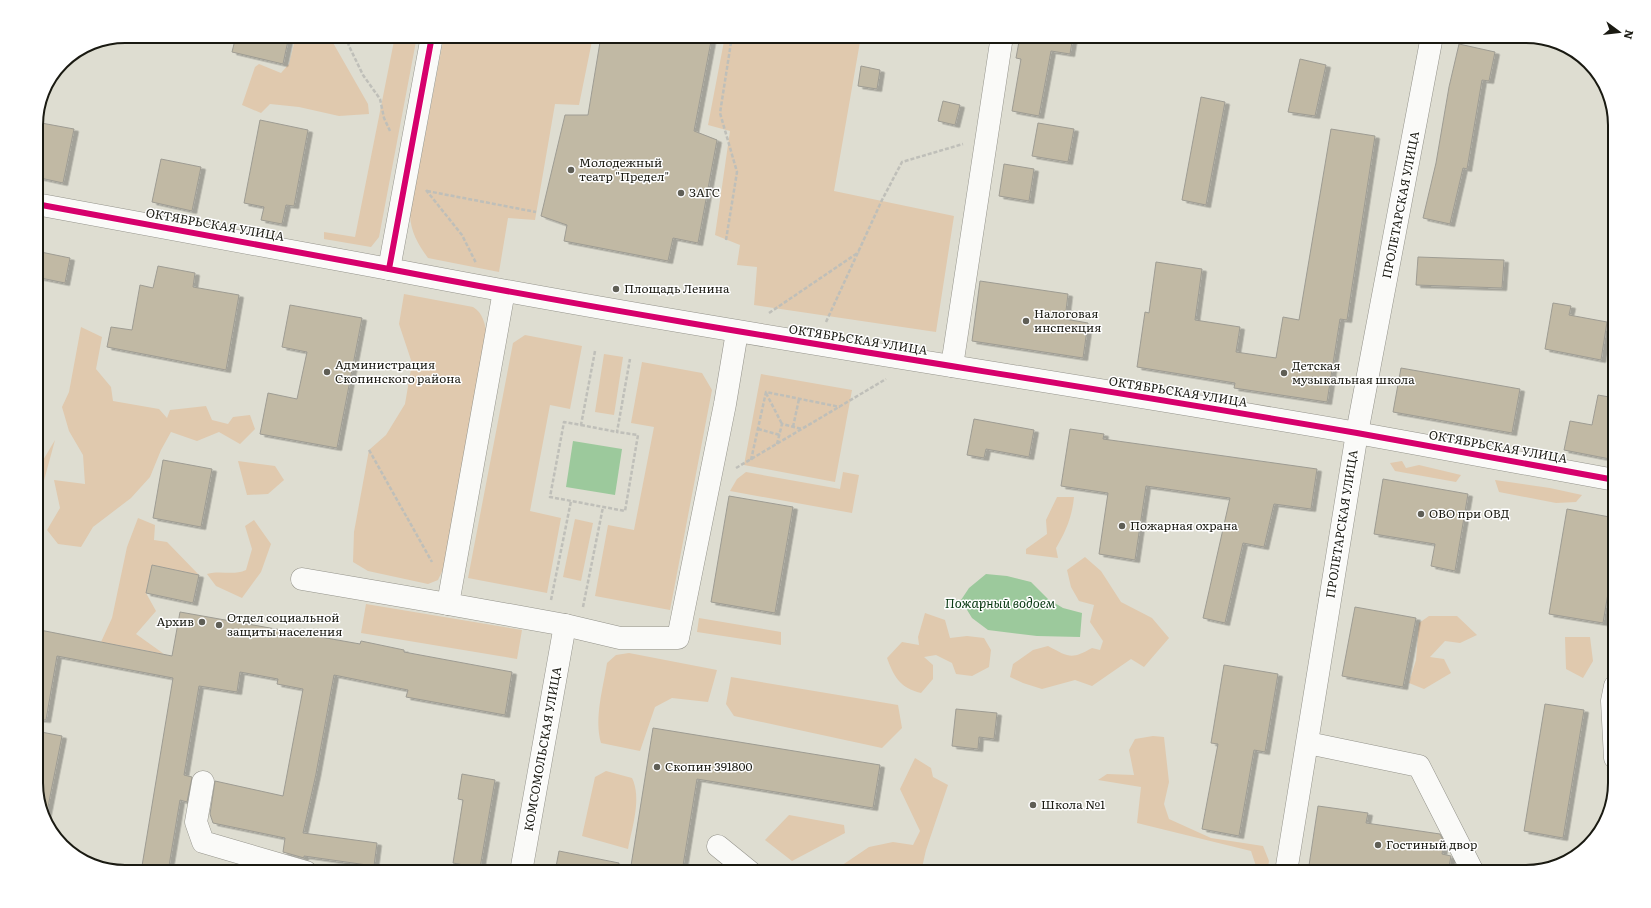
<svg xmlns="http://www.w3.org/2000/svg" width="1651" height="908" font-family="Literata,serif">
	<defs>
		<filter id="shadow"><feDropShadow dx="4.5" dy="2.5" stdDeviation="0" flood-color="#0004"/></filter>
	</defs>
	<rect width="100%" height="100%" fill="#deddd1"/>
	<g fill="#e0c9ae">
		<path d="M296,36h20l16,5 36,63 1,10 -30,2 -40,-9 -29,-3 -9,9 -19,-8 13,-38 4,-3 22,9 8,-9z"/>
		<path d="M395,36h22l-38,201 -8,10 -47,-8v-7l31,5z"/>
		<path d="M444,36h149l-14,69 -24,-1 -20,116 -27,-2 -9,54 -71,-14c-10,-14 -17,-25 -18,-43z"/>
		<path d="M725,36h136l-27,155 120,25 -18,116 -182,-27 3,-38 -20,-2 3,-20 -25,-10 15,-104 -22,-6z"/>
		<path d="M404,294l69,13c10,6 12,17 14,28l-41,228 -8,17 -10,4 -60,-13 -15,-9 1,-30 15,-82 17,-15 19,-31 7,-41 -13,-39z"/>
		<path d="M81,327l21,10 -6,32 15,18 2,14 46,8 8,9 3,-8 36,-4 6,14 16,4 5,-7 17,-2 5,14 -15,15 -21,-12 -22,9 -26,-9 -10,18 -11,27 -19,21 -38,29 -12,20 -23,-3 -11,-14 13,-22 -6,-28 31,4 -2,-29 -14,-24 -7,-24 7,-15z"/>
		<path d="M525,335l57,11 -12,63 -20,-4 -20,106 31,7 -14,75 -79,-15 45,-235z"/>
		<path d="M604,354l19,3 -9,58 -19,-3z"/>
		<path d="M642,362l60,11 10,17 -42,220 -75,-14 13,-71 26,5 20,-103 -23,-4z"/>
		<path d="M761,374l91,16 -17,92 -91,-17z"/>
		<path d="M55,440l-19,70v-38z"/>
		<path d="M238,461l37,5 9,14 -16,14 -21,1z"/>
		<path d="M1402,461l4,7 13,-3 42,10 -5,7 -61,-11 -5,-8z"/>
		<path d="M746,472l94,17 3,-17 16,3 -7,38 -122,-22 7,-12z"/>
		<path d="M1495,480l55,8 32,7 -6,7 -20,1 -57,-11z"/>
		<path d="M1057,497h17c-2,20 -8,34 -18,51l2,10 -32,-4v-5l21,-15 -1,-14z"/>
		<path d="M138,518l17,7 -1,15 13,2 32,33 -47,-10 -6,28 10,18 -20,23 28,20 -63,-12 11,-24 15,-71z"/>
		<path d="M575,519l18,4 -12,58 -18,-4z"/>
		<path d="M254,520l17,24 -10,28 -19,26 -26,-12 -9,-12c14,-4 26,2 39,-4l6,-21 -7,-23z"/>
		<path d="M1085,557l16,14 20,31 31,16 17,20 -25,29 -13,-8 -39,27 -17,-6 -33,9 -19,-6 -13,-6 3,-13 20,-14 15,-4c21,11 23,14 44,2l8,2 3,-9 -13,-19 4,-17 -15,-4 -8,-14 -4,-17z"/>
		<path d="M366,604l156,26 -5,29 -156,-26z"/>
		<path d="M925,613l20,7 5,18 17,-2 17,2 7,12 -2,17 -17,9 -16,-2 -4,-11 -16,-8 -12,2 9,8v14l-12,14c-21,-5 -27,-16 -34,-35l15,-16 17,3 -1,-8z"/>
		<path d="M1429,616h28l20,19 -17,8 -15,-2 -15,16 14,2 7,14 -27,16 -15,-6 7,-23 3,-37z"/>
		<path d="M699,618l82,14v13l-84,-13z"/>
		<path d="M1565,637h25l3,24 -10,17 -17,-9z"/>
		<path d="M629,653l88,17 -9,32 -36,-4 -17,9 -15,44 -39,-8c-7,-25 2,-54 6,-80l9,-8z"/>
		<path d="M731,677l167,28 4,23 -20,20 -148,-32 -8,-12z"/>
		<path d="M1153,736l11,1 5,45 -5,22 5,15 42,19 52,8 6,15 -2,11h-9l-7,-21 -114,-28 4,-36 -43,-7 9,-6 27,1 -5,-25 6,-11z"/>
		<path d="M915,758l16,10 2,9 15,8 -22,65 -5,22h-89l37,-25 24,-5 20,3 7,-14 -20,-42z"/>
		<path d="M606,771l26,7c10,20 0,50 -4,71l-46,-13 13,-59z"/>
		<path d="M789,815l55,10 1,8 -53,28 -27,-21z"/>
	</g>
	<g fill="#9cc99c">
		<path d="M573,441l49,8 -7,46 -49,-8z"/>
		<path d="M986,574l21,2 24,6 17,17 15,9 19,5 -2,24 -43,-1 -49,-6 -16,-12 -11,-18 8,-12z"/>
	</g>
	<g fill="#c1b9a4" stroke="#9e9c93" filter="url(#shadow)">
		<path d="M236,36h53l-6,28 -51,-12z"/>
		<path d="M601,36h111l-18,95 23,9 -19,103 -25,-5 -5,23 -104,-20 3,-16 -26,-9 24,-101h23z"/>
		<path d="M1020,36h53l-3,18 -19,-3 -12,65 -27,-5 9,-52 -5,-1z"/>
		<path d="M1459,44l36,8 -6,29 -7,-1 -15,89 -4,-1 -13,56 -27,-6 13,-55 13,-76z"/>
		<path d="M1300,59l26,6 -11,51 -27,-4z"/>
		<path d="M861,66l19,4 -3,19 -19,-3z"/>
		<path d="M1201,97l24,5 -19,103 -24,-5z"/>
		<path d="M943,101l17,4 -5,20 -17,-4z"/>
		<path d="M260,120l48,10 -14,76 -8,-1 -4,19 -21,-4 3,-13 -20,-4z"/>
		<path d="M36,122l38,7 -11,54 -27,-6z"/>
		<path d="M1038,123l36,6 -6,33 -36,-6z"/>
		<path d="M1331,129l44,7 -28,184 -7,-1 -13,83 -93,-14 1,-5 -98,-16 8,-55 4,1 7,-51 46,7 -7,51 45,7 -4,25 40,6 7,-41 16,3z"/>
		<path d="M161,159l40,8 -9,44 -40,-9z"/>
		<path d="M1004,164l30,5 -5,32 -30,-5z"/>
		<path d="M36,251l34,7 -5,25 -29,-6z"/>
		<path d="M1418,257l86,3 -2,28 -86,-3z"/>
		<path d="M158,266l37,7 -2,14 46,8 -13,75 -119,-23 4,-20 21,3 8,-45 13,3z"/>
		<path d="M980,281l88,13 -3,25 23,4 -5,35 -111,-17z"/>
		<path d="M1553,303l18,3 -2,9 38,7 -6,38 -56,-11z"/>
		<path d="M290,305l72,13 -25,130 -77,-14 8,-41 29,6 10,-47 -25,-5z"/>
		<path d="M1401,368l119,21 -8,44 -119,-21z"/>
		<path d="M1598,395l17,3v62l-51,-10 6,-29 22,4z"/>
		<path d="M974,419l60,11 -5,27 -43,-8 -2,9 -17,-3z"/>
		<path d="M1070,429l34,5 -1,5 214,30 -6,40 -37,-5 -10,43 -21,-4 -18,80 -22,-5 27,-120 -84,-12 -11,74 -36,-6 9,-61 -47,-7z"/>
		<path d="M163,460l49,9 -11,58 -48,-9z"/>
		<path d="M1383,479l85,15 -13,77 -24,-5 4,-22 -61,-10z"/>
		<path d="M729,496l64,11 -18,106 -64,-11z"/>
		<path d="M1567,509l48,9v34l-12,71 -54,-9z"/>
		<path d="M152,565l47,10 -6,28 -47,-10z"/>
		<path d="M1355,607l61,11 -13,69 -61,-11z"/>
		<path d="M180,612l180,32 1,-3 43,9v2l108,20 -7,43 -99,-18 2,-7 -74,-15 -18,99 -13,59 74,10 -3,23 -70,-10v2l-21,-6 2,-14 -72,-15 -3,-9 5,-33 68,15 20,-107 -26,-5 1,-5 -38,-7 -3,20 -38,-6 -15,89 8,2 -5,25 -7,-2 -12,72h-27l32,-194 -116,-22 -11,64 -10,-1v-72l4,-17 132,26z"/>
		<path d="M1224,665l54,9 -13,78 -11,-2 -15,86 -37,-7 16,-85 -7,-1z"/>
		<path d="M1545,704l39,6 -21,128 -39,-7z"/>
		<path d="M956,709l41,4 -3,26 -15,-2 -1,12 -26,-3z"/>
		<path d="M653,728l227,37 -7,43 -176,-29 -15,93h-52z"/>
		<path d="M36,731l26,5 -16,81 -10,-28z"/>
		<path d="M462,774l33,6 -15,88 -27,-5 10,-63 -5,-1z"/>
		<path d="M1318,806l50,7 -2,10 74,11 4,8 -2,12 9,2 -3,16h-140z"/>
		<path d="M559,851l60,12 -1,9h-63z"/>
	</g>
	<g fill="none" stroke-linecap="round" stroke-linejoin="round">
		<g stroke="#94938b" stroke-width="23">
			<g id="minor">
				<path d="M432,36l-43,233c321,62 645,108 968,164 86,15 172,31 258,47"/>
				<path d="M36,204l353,65"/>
				<path d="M504,291l-56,313 117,21 55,13h58l47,-234 12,-72"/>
				<path d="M952,366l50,-330"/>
				<path d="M302,579l146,25"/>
				<path d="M1615,686l-3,15 3,57"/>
				<path d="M1308,743l111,23 54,106"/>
				<path d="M203,782l-7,40 7,20 103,30"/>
				<path d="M718,846l32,26"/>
				<path d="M521,872l44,-247"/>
				<path d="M1286,872l71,-439 75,-397"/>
			</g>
		</g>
		<g stroke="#bfbfb9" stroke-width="2.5" stroke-dasharray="4 2" stroke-linecap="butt">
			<path d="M346,36l3,10 14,29 17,24 4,19 6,13"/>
			<path d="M426,190l36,45 14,28"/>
			<path d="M427,191l109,21"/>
			<path d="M726,240l11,-68 -17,-59 12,-77"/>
			<path d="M769,313l90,-61"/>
			<path d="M826,322l56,-122 20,-38 61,-18"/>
			<path d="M595,351l-14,74 -17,-3 -14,75 75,14 13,-76 -21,-3 13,-73"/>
			<path d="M766,393l16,31"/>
			<path d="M581,425l36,7"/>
			<path d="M793,427l6,-28"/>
			<path d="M758,429l22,6"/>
			<path d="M777,444l5,-20 20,5"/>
			<path d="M369,450l63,112"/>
			<path d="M751,460l15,-68 74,15"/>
			<path d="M736,468l150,-89"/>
			<path d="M551,600l20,-99"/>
			<path d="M583,607l20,-100"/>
		</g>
		<use href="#minor" stroke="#fafaf8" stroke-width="22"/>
		<g stroke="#fff" stroke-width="8">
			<g id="cycleway">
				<path d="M432,36l-43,233c321,62 645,108 968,164 86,15 172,31 258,47"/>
				<path d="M36,204l353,65"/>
			</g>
		</g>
		<use href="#cycleway" stroke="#d6006c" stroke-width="6"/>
	</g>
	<g fill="#5f5e55" stroke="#fff" stroke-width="1.5">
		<circle cx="571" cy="170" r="4"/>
		<circle cx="681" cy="193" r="4"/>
		<circle cx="616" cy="289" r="4"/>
		<circle cx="1026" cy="321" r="4"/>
		<circle cx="327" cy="372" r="4"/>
		<circle cx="1284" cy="373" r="4"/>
		<circle cx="1421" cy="514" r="4"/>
		<circle cx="1122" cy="526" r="4"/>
		<circle cx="202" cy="622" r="4"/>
		<circle cx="219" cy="625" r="4"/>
		<circle cx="657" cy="767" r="4"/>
		<circle cx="1033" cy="805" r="4"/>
		<circle cx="1378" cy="845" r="4"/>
	</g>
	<g text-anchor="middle" stroke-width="3" stroke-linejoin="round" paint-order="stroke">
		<g font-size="12" fill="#1a1a12" stroke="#fff" text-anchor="start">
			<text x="579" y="167">Молодежный<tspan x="579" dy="14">театр "Предел"</tspan></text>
			<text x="689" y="197">ЗАГС</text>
			<text x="624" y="293">Площадь Ленина</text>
			<text x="1034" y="318">Налоговая<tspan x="1034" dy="14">инспекция</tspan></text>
			<text x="335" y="369">Администрация<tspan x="335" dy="14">Скопинского района</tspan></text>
			<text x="1292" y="370">Детская<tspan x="1292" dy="14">музыкальная школа</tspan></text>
			<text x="1429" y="518">ОВО при ОВД</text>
			<text x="1130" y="530">Пожарная охрана</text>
			<text x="227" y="622">Отдел социальной<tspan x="227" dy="14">защиты населения</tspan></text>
			<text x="194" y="626" text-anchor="end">Архив</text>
			<text x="665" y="771">Скопин 391800</text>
			<text x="1041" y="809">Школа №1</text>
			<text x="1386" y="849">Гостиный двор</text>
		</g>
		<g font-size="12" fill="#1a1a12" stroke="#fff">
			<text transform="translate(1401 205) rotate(-79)" y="4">ПРОЛЕТАРСКАЯ УЛИЦА</text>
			<text transform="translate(215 225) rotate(10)" y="4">ОКТЯБРЬСКАЯ УЛИЦА</text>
			<text transform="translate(858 340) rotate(9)" y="4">ОКТЯБРЬСКАЯ УЛИЦА</text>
			<text transform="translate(1178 392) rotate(9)" y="4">ОКТЯБРЬСКАЯ УЛИЦА</text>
			<text transform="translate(1498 447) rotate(10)" y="4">ОКТЯБРЬСКАЯ УЛИЦА</text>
			<text transform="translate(1342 524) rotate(-81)" y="4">ПРОЛЕТАРСКАЯ УЛИЦА</text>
			<text transform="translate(543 749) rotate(-80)" y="4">КОМСОМОЛЬСКАЯ УЛИЦА</text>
		</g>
		<g font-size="13" font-style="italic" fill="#093912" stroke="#fff">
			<text x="1000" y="608">Пожарный водоем</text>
		</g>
	</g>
	<path d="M0 0H1651V908H0ZM125 43H1526A82 82 0 0 1 1608 125V783A82 82 0 0 1 1526 865H125A82 82 0 0 1 43 783V125A82 82 0 0 1 125 43Z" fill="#fff" fill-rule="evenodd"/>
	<path fill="none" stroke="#1a1a12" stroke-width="2" d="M125 43H1526A82 82 0 0 1 1608 125V783A82 82 0 0 1 1526 865H125A82 82 0 0 1 43 783V125A82 82 0 0 1 125 43Z"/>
	<g transform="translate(1619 32) rotate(105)" stroke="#ffffff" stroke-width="3" paint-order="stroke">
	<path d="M0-3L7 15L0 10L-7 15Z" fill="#1a1a12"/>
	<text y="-6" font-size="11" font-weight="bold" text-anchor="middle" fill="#1a1a12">N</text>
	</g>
</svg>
